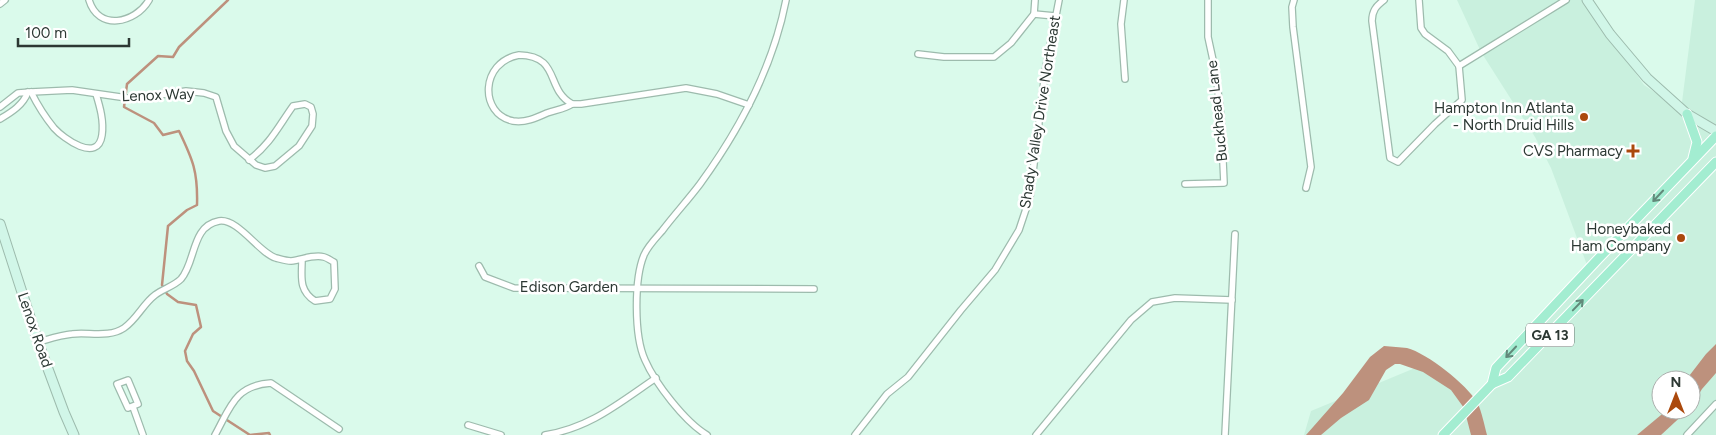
<svg xmlns="http://www.w3.org/2000/svg" width="1716" height="435" font-family="Figtree,sans-serif">
	<rect width="100%" height="100%" fill="#dafaeb"/>
	<path fill="#c9f0de" fill-rule="evenodd" d="M1457,0h127l60,85 37,25 14,-110h21v435h-412l7,-24 121,-50 37,45 42,-50 79,-83 -39,-105 -16,-31 -54,-85zM1661,380h30v30h-30z"/>
	<g fill="#bd917d">
		<path d="M1716,344v29l-14,16 -11,18v-27h-5l20,-26z"/>
		<path d="M1384,346c8,1 16,1 23,2 20,5 60,37 70,54 5,10 7,22 10,33h-16l-7,-27 -13,-18 -28,-18 -23,-8h-5l-9,6 -17,30 -28,18 -20,17h-15l37,-42 27,-36z"/>
		<path d="M1667,410h21l-27,25h-24z"/>
	</g>
	<g fill="none" stroke-linecap="round" stroke-linejoin="round">
		<path stroke="#bd917d" stroke-width="2.5" d="M228,0l-49,47 -6,10 -15,-1 -31,28 -3,23 30,16 9,12 16,-4c14,29 19,41 18,74l-10,5 -19,16 -6,59 5,9 11,8 18,3 5,22 -8,7 -8,17 2,10 7,10 19,40 37,24 19,-2 1,2"/>
		<g stroke="#9dbbad" stroke-width="8">
			<g id="street">
				<path d="M89,0c9,31 46,24 60,0"/>
				<path d="M1124,0l-3,24 4,55"/>
				<path d="M1294,0l-2,7 1,20 18,140 -5,21"/>
				<path d="M1384,0c-8,6 -12,11 -12,21l18,137 8,4 37,-38 27,-24 -3,-34"/>
				<path d="M1419,0l2,28 4,6 23,17 11,15 107,-66"/>
				<path d="M0,4l5,-4"/>
				<path d="M1034,14l21,2"/>
				<path d="M918,54l26,3h50l17,-14 23,-29 1,-14"/>
				<path d="M519,55c42,1 26,34 53,49 -7,5 -17,6 -25,9 -11,5 -22,10 -34,8 -34,-7 -33,-59 6,-66z"/>
				<path d="M31,92c6,12 14,25 23,36 9,10 44,36 48,7 2,-14 -2,-28 -6,-41"/>
				<path d="M572,104h9l105,-16 31,6 32,11"/>
				<path d="M0,107l18,-14 13,-1 41,-2 62,9 52,-8 18,2 12,4 10,34 8,15 22,19 9,3 10,-2 24,-20 13,-20 1,-12 -2,-7 -6,-3 -12,2c-15,21 -22,37 -44,54"/>
				<path d="M0,119c12,-7 23,-14 28,-27"/>
				<path d="M1185,184l39,-1 -3,-65 -5,-44 -8,-37v-37"/>
				<path d="M479,266l6,11 29,11 300,1"/>
				<path d="M38,342c11,-3 23,-7 34,-8 17,-2 37,4 52,-6 13,-9 19,-24 31,-33 8,-6 19,-9 26,-16 15,-17 10,-53 38,-58 19,-3 40,32 57,37 4,1 10,3 15,3 11,-1 22,-7 33,-4 4,1 7,4 10,5l1,27 -5,10 -15,2c-17,-11 -13,-25 -13,-42"/>
				<path d="M128,380l10,24 -10,4 -11,-24z"/>
				<path d="M133,407l10,28"/>
				<path d="M468,425l33,10"/>
				<path d="M215,435c15,-27 20,-50 56,-52l68,46"/>
				<path d="M545,435c45,-7 74,-32 111,-57"/>
				<path d="M707,435c-22,-13 -52,-52 -62,-75 -11,-24 -11,-81 -1,-105 4,-9 11,-16 18,-24 12,-16 26,-31 38,-47 40,-55 73,-117 86,-184"/>
				<path d="M855,435l32,-41 21,-17 53,-67 34,-40 24,-40 11,-33 15,-125 14,-72"/>
				<path d="M1036,435l95,-115 21,-18 23,-4 57,2"/>
				<path d="M1225,435l10,-201"/>
				<path d="M1687,435l29,-31"/>
			</g>
		</g>
		<g stroke="#9dbbad" stroke-width="11">
			<g id="secondary">
				<path d="M1587,0l23,34 37,44 40,36 29,17"/>
				<path d="M0,224l38,118 26,70 10,23"/>
			</g>
		</g>
		<g stroke="#fff" stroke-width="11">
			<g id="primary">
				<path d="M1687,114l10,28 -4,16"/>
				<path d="M1492,384l16,-7 208,-215"/>
				<path d="M1443,435l49,-51 4,-16 102,-109 118,-123"/>
			</g>
		</g>
		<use href="#street" stroke="#fff" stroke-width="5.5"/>
		<use href="#secondary" stroke="#d1f6e8" stroke-width="9"/>
		<use href="#primary" stroke="#a3edd1" stroke-width="9"/>
	</g>
	<defs><path id="oneway-shaft" d="M-6 0H5M1.5-3L5.5 0L1.5 3" fill="none" stroke-width="1.6" stroke-linecap="round" stroke-linejoin="round" transform="scale(1.25)"/></defs>
	<g stroke="#62897a">
		<use href="#oneway-shaft" transform="translate(1658 196) rotate(133)"/>
		<use href="#oneway-shaft" transform="translate(1578 305) rotate(-46)"/>
		<use href="#oneway-shaft" transform="translate(1511 352) rotate(133)"/>
	</g>
	<g fill="#ab490d" stroke="#fff" stroke-width="2">
		<circle cx="1584" cy="117" r="5"/>
		<path d="M1630.5 143.5h5v5h5v5h-5v5h-5v-5h-5v-5h5z"/>
		<circle cx="1681" cy="238" r="5"/>
	</g>
	<g text-anchor="middle" stroke-width="5" stroke-linejoin="round" paint-order="stroke">
		<rect fill="#fff" stroke="#6b7470" stroke-width="1" x="1526" y="323.5" width="48" height="23" rx="4"/>
		<g font-size="14" font-weight="bold" fill="#2c3833">
			<text x="1550" y="340">GA 13</text>
		</g>
		<g font-size="15" fill="#2c3833" stroke="#fff">
			<text transform="translate(158 95) rotate(-2)" y="5">Lenox Way</text>
			<text transform="translate(1217 111) rotate(-96)" y="5">Buckhead Lane</text>
			<text transform="translate(1040 112) rotate(-81)" y="5">Shady Valley Drive Northeast</text>
			<text x="569" y="292">Edison Garden</text>
			<text transform="translate(35 330) rotate(71)" y="5">Lenox Road</text>
		</g>
		<g font-size="15" fill="#2c3833" stroke="#fff" text-anchor="end">
			<text x="1574" y="113">Hampton Inn Atlanta<tspan x="1574" dy="17">- North Druid Hills</tspan></text>
			<text x="1623" y="156">CVS Pharmacy</text>
			<text x="1671" y="234">Honeybaked<tspan x="1671" dy="17">Ham Company</tspan></text>
		</g>
	</g>
	<g transform="translate(1676 395)"><circle r="24" fill="#ffffff" stroke="#abafad"/>
	<path d="M0-4L9 19L0 12L-9 19Z" fill="#ab490d"/>
	<text y="-8" font-size="14" font-weight="bold" text-anchor="middle" fill="#2c3833">N</text>
	</g>
	<path d="M18 38v8h111v-8" fill="none" stroke="#2c3833" stroke-width="2.5"/>
	<text x="25" y="38" font-size="15" fill="#2c3833" stroke="#ffffff" stroke-width="4" paint-order="stroke">100 m</text>
</svg>
